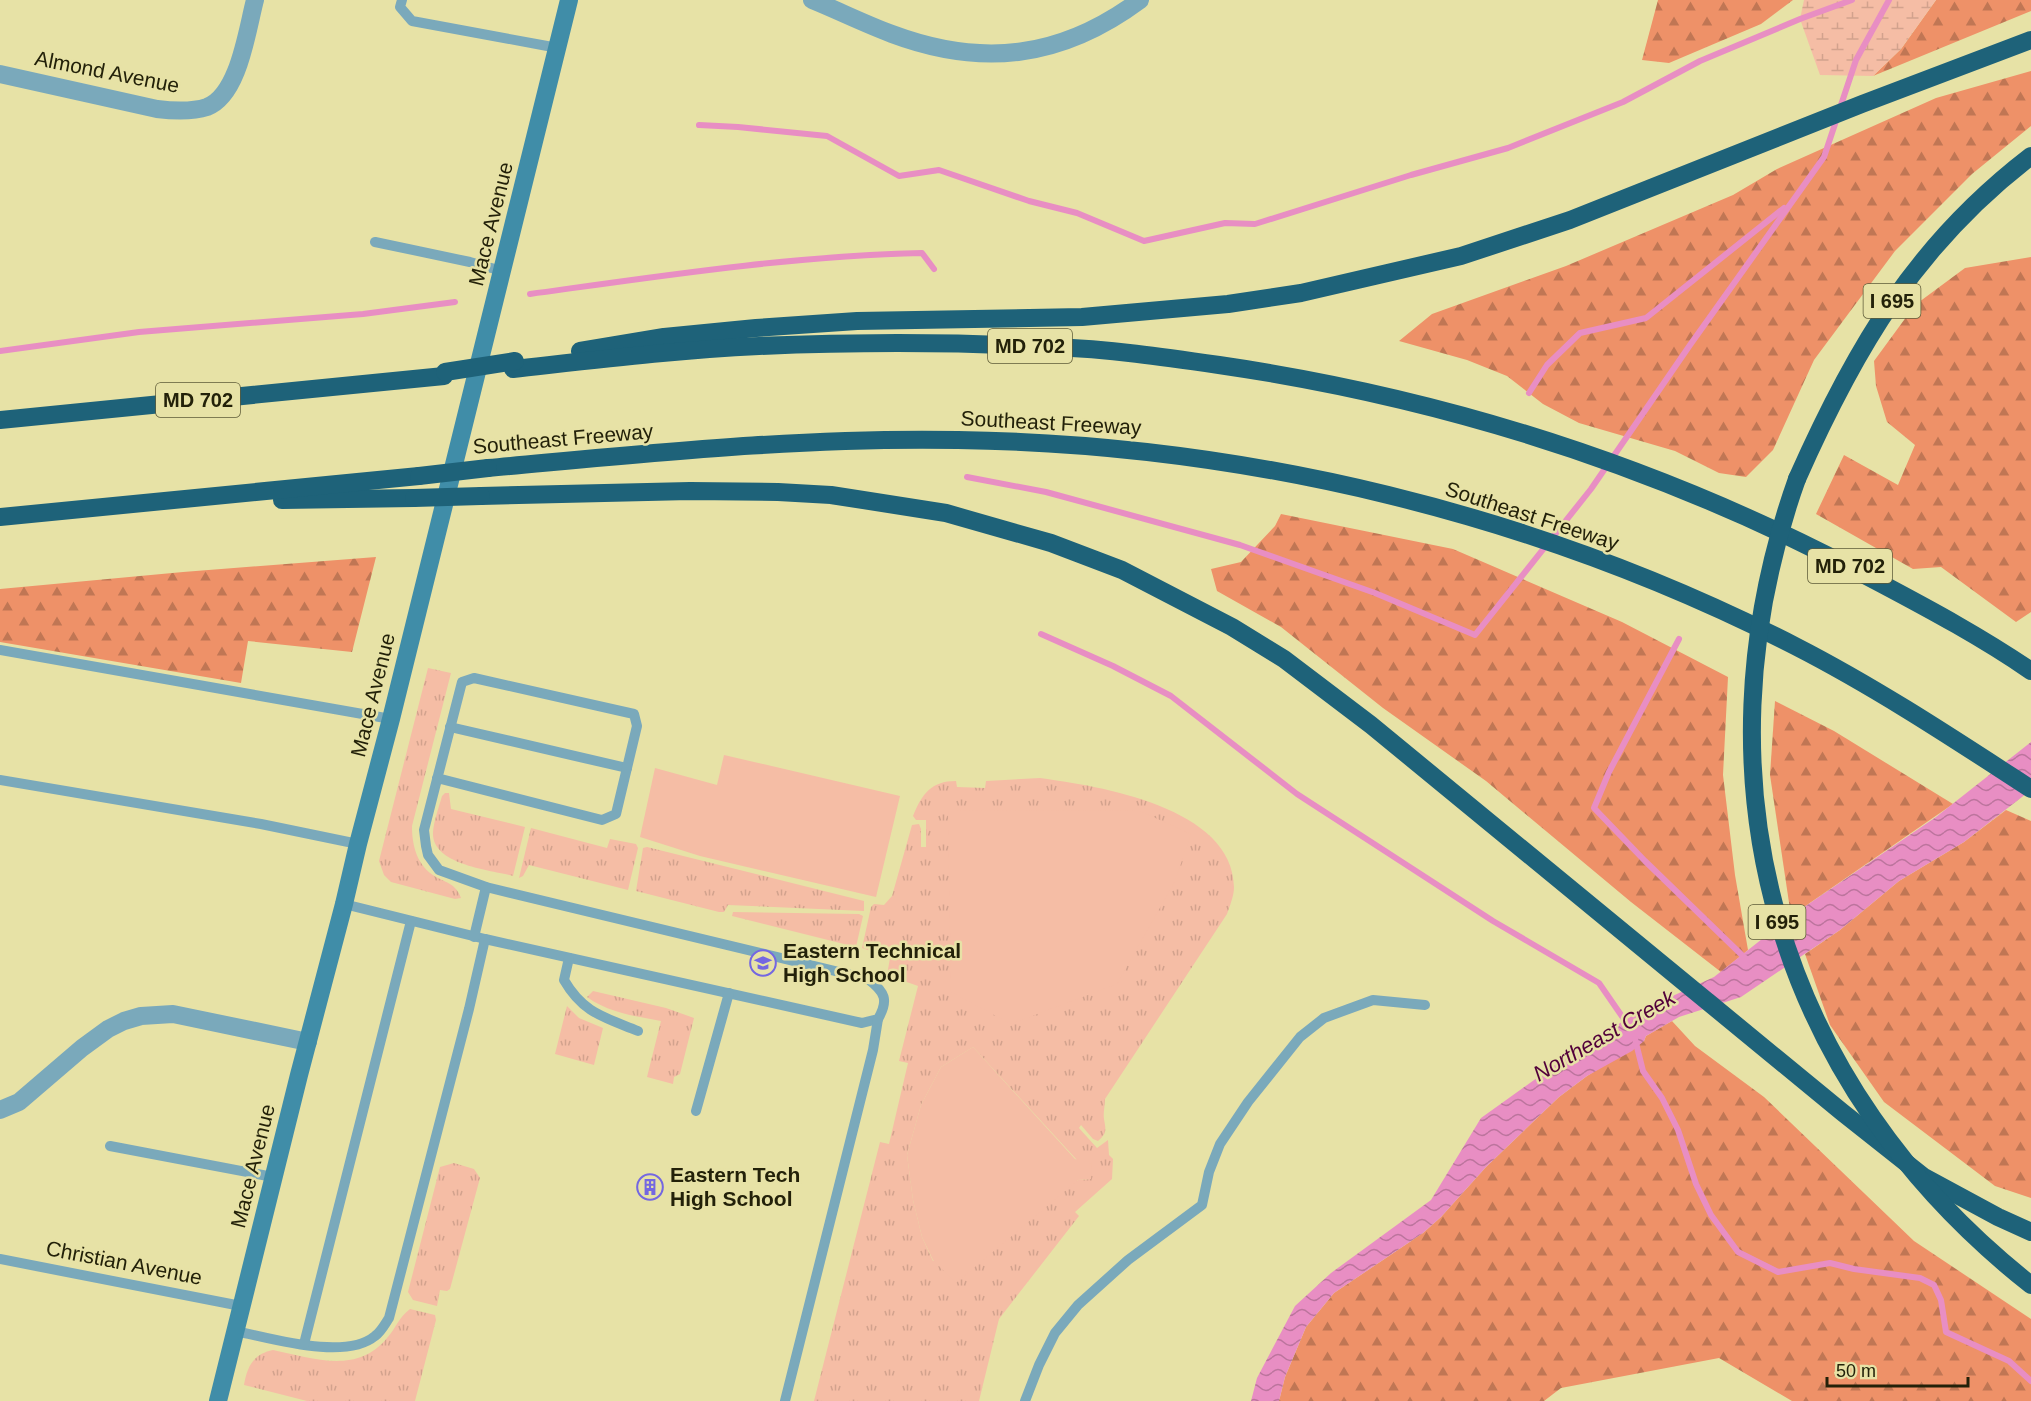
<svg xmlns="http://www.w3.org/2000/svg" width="2031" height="1401" font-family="Helvetica,sans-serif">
	<defs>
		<pattern id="grass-tufts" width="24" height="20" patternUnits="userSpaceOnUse" patternTransform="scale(1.5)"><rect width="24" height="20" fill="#f5bda5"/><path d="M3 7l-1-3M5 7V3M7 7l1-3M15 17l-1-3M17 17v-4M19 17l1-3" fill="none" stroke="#d2a28d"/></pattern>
		<pattern id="forest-firs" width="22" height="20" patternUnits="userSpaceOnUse" patternTransform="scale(1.5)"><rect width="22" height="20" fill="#ee9168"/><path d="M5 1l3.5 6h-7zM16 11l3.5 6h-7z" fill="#c07654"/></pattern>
		<pattern id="wetland-marsh" width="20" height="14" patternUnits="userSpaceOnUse" patternTransform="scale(1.5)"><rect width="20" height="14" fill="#f5bda5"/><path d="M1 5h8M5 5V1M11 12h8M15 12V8" fill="none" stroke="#d2a28d"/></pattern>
		<pattern id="water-waves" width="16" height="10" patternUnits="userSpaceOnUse" patternTransform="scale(1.5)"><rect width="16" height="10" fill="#e88ec3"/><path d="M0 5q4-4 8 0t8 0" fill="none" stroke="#bc749d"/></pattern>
	</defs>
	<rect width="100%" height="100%" fill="#e7e2a6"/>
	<g fill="url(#grass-tufts)" fill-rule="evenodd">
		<path d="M428,668l23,5 -39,153c0,20 5,40 24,51 11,6 20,7 25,21l-6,1 -64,-17 -7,-7 -5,-14z"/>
		<path d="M1040,778c59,8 193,29 194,109 0,9 -4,18 -7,27l-122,185c0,7 -2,14 -1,20 2,11 3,14 -6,22l-5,-2 -12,-14 -2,3 18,20 11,-8 1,15 4,4 -1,20 -37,33 4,4 -80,103 -20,82h-165l66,-259 9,2 19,-81 -9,-2 19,-75 -31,-11 3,-17 -28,-10 9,-41 3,-3 10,1 8,-9 20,-71 7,-1 2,5v18h5v-27h-10l-3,-4c9,-22 18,-35 43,-35l1,6 28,1 1,-7zM973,1047l103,112 14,20 -12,1 -145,81 -11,-24 -9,-37 -6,-45 14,-50 20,-38z"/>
		<path d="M445,793h4l2,16 74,18 -12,49c-23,-6 -82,-11 -80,-44 1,-12 6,-25 9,-36z"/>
		<path d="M531,828l76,20 3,-9 26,5 2,4 -10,42 -99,-25 -6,11 -4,2z"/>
		<path d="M647,847l217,54v10l-136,-6 -4,7h-5l-83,-21 7,-43z"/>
		<path d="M733,912l126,2 4,2 -7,31 -124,-31z"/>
		<path d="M593,991l73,17 28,10 -14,56 -6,3 -1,7 -26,-7 14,-56c-26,-5 -52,-8 -74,-24z"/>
		<path d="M567,1006l12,12 24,10 -9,37 -39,-11z"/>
		<path d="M454,1163l20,6 6,9 -30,111 -3,2 -7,-1 -3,16 -24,-6 -5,-8 32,-125z"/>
		<path d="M410,1309l25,6 1,5 -21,81h-108l-63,-16c3,-18 9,-31 29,-35 39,8 84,25 114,-12 9,-10 12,-21 23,-29z"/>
	</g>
	<g fill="url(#forest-firs)">
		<path d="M1658,0h135l-32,24 -92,39 -27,-3z"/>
		<path d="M1936,0h95v11l-158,65 28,-27z"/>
		<path d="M2031,71v55l-59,48 -77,77 -81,109 -41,90 -27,27 -27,-4 -44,-22 -96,-28 -36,-19 -36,-28 -40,-16 -68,-19 33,-27 134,-48 167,-71 44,-26 159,-71z"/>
		<path d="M2031,257v355l-15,10 -75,-55 -28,2 -97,-55 28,-59 54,30 17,-40 -28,-23 -11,-36 -2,-25 41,-56 50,-37z"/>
		<path d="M1281,514l172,35 169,73 106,55 -5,98 12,100 13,75 -27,22 -90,-70 -145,-121 -103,-73 -102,-81 -64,-36 -6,-22 30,-7 34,-36z"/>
		<path d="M376,557l-24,95 -104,-11 -7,42 -241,-41v-53l183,-17z"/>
		<path d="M1775,701l59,30 119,73 -162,112 -21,-141z"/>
		<path d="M2006,810l25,11v377l-36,-12 -111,-84 -54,-77 -25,-71 35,-24 59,-49 65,-39z"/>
		<path d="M1672,1021l23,25 69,51 150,144 117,78v82h-239l-73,-43 -158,30 -17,13h-265l6,-24 21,-50 28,-34 89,-60 18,-16 45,-50 73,-70 28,-21 57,-35 2,-5z"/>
	</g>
	<path fill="url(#wetland-marsh)" d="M1804,0h132l-35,49 -28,27 -53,-1 -20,-56z"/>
	<g fill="#f5bda5">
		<path d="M724,755l176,41 -24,101 -176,-41 -60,-19 15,-69 62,17z"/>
		<path d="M948,810l192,1 51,23 -16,47 -58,103 -106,40 -60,-32z"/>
		<path d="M973,1047l102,112 17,5 -1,15 -13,1 -122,103 -23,-23 -11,-23 -9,-37 -6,-45 14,-50 20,-38z"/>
	</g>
	<path fill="url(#water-waves)" d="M2031,742v48l-67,52 -65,39 -59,49 -99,67 -62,20 -33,19 -2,5 -12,10 -45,25 -28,21 -73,70 -45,50 -18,16 -89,60 -28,34 -21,50 -6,24h-28l6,-23 38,-72 36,-33 100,-73 50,-82 99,-71 62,-37 72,-33 77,-61 145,-99z"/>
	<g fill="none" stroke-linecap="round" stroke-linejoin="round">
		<g stroke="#e88ec3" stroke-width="6">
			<path d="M1840,108l16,-48 33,-60"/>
			<path d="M699,125l39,2 89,9 72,40 40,-6 90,31 48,12 67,28 81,-18 30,1 156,-49 97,-27 115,-46 77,-41 100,-42 52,-19"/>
			<path d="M530,294c130,-18 261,-38 392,-41l12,16"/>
			<path d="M0,351l139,-19 224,-18 92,-12"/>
			<path d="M1529,393l18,-28 33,-32 66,-15 138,-110"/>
			<path d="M967,477l79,15 194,53 135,48 100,42 116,-146 99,-144 134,-188 13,-39"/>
			<path d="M1041,634l72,32 58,30 126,98 196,127 106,62 29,42"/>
			<path d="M1679,639l-70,133 -15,36 51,53 102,99"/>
			<path d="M1635,1039l8,32 19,27 16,32 18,54 15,31 27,37 40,20 52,-9 24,6 66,9 14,7 7,15 5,32 63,29 22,20"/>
		</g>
		<g stroke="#7aa9bb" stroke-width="10">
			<path d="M402,0l-2,7 12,14 146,27"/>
			<path d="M375,242l95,20 32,9"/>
			<path d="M0,650l391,69"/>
			<path d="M450,727l177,41"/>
			<path d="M0,780l261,44 97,20"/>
			<path d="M344,904l141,35 377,84 16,-4c11,-19 7,-27 -10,-40l-382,-92 -47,-17 -11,-15 -2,-9 -2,-16 38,-148 12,-4 160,36 3,12 -21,88 -14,6 -165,-42"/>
			<path d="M474,937l12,-50"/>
			<path d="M569,958l-5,22c19,33 40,37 74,51"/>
			<path d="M696,1111l33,-118"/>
			<path d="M110,1146l163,31"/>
			<path d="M0,1259l241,47"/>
			<path d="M235,1331c36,7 110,30 140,5 6,-4 10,-12 14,-18l80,-309 16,-70"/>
			<path d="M304,1344l107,-423"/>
			<path d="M785,1401l88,-351 5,-31"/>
			<path d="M1025,1401l14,-36 16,-32 23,-28 50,-45 74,-55 7,-33 11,-28 28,-42 52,-65 24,-19 49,-18 52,5"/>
		</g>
		<g stroke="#7aa9bb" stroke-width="18">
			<path d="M812,0c27,11 53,24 80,34 91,34 170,24 248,-34"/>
			<path d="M0,74l157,35c16,2 35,3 50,-2 32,-12 40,-77 48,-107"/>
			<path d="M0,1110l19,-8 63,-54 26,-19 16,-8 17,-5 32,-2 135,28"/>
		</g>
		<path stroke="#408da8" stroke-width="18" d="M218,1401l81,-326 45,-171 14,-60 33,-125 178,-719"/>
		<g stroke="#1e6279" stroke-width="18">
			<path d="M580,351l84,-14 92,-9 101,-7 225,-4 146,-13 73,-11 160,-37 109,-36 292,-116 169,-64"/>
			<path d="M513,369c82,-9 164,-19 246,-23 97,-4 196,-4 294,1 55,2 111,10 166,18 233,34 454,106 661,218 51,27 103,55 151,88"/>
			<path d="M0,420l444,-44"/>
			<path d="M488,468c156,-14 313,-31 470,-28 289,4 579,74 837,206 82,42 159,93 236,143"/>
			<path d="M1797,479c58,-131 119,-235 234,-323"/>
			<path d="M481,496l209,-5 88,1 53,3 115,18 105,30 71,27 110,57 52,32 87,66 471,387 82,65 74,40 33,15"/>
			<path d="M282,500l132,-2"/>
			<path d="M0,517l419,-41"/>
		</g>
		<g stroke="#1e6279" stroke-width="18">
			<path d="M445,372l70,-11"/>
			<path d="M419,476l69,-8"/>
			<path d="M1797,479c-108,303 -19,607 234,806"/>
			<path d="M414,498l67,-2"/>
		</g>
	</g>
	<defs>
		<g id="school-ring" transform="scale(1.35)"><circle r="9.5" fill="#e7e2a6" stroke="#7467e1" stroke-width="1.5"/><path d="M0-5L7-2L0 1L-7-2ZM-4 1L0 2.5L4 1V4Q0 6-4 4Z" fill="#7467e1"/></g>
		<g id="building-ring" transform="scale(1.35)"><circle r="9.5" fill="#e7e2a6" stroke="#7467e1" stroke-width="1.5"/><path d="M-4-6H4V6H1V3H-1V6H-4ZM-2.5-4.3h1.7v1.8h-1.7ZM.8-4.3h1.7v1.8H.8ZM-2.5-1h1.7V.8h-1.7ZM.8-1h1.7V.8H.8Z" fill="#7467e1"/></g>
	</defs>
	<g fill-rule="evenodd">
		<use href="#school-ring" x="763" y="963"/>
		<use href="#building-ring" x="650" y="1187"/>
	</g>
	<g text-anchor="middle" stroke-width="5" stroke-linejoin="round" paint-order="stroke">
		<g fill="#e7e2a6" stroke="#5e5b38" stroke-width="1.5">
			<rect x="1863.5" y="284" width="57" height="34" rx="4.5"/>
			<rect x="988" y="329" width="84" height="34" rx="4.5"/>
			<rect x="156" y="383" width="84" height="34" rx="4.5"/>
			<rect x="1808" y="549" width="84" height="34" rx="4.5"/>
			<rect x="1748.5" y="905" width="57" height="34" rx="4.5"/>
		</g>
		<g font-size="20" font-weight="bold" fill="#232109">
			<text x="1892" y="308">I 695</text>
			<text x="1030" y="353">MD 702</text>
			<text x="198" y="407">MD 702</text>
			<text x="1850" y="573">MD 702</text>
			<text x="1777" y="929">I 695</text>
		</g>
		<g font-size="21" fill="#232109" stroke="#e7e2a6">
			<text transform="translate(107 72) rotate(11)" y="7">Almond Avenue</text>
			<text transform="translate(491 224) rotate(-76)" y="7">Mace Avenue</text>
			<text transform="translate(1051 423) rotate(3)" y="7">Southeast Freeway</text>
			<text transform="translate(563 439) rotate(-5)" y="7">Southeast Freeway</text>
			<text transform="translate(1532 516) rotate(18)" y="7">Southeast Freeway</text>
			<text transform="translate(373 695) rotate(-76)" y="7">Mace Avenue</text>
			<text transform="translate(253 1166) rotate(-76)" y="7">Mace Avenue</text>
			<text transform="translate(124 1263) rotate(11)" y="7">Christian Avenue</text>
		</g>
		<g font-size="21" font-weight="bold" fill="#232109" stroke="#e7e2a6" text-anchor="start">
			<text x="783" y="958">Eastern Technical<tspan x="783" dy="24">High School</tspan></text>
			<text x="670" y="1182">Eastern Tech<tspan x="670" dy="24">High School</tspan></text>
		</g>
		<g font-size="22" font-style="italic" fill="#52003a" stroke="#e7e2a6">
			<text transform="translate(1604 1035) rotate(-30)" y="8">Northeast Creek</text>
		</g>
	</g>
	<path d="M1827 1377v9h141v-9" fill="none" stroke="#232109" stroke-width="3"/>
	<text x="1836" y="1377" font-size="18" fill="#232109" stroke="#e7e2a6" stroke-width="4.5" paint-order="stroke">50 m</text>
</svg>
